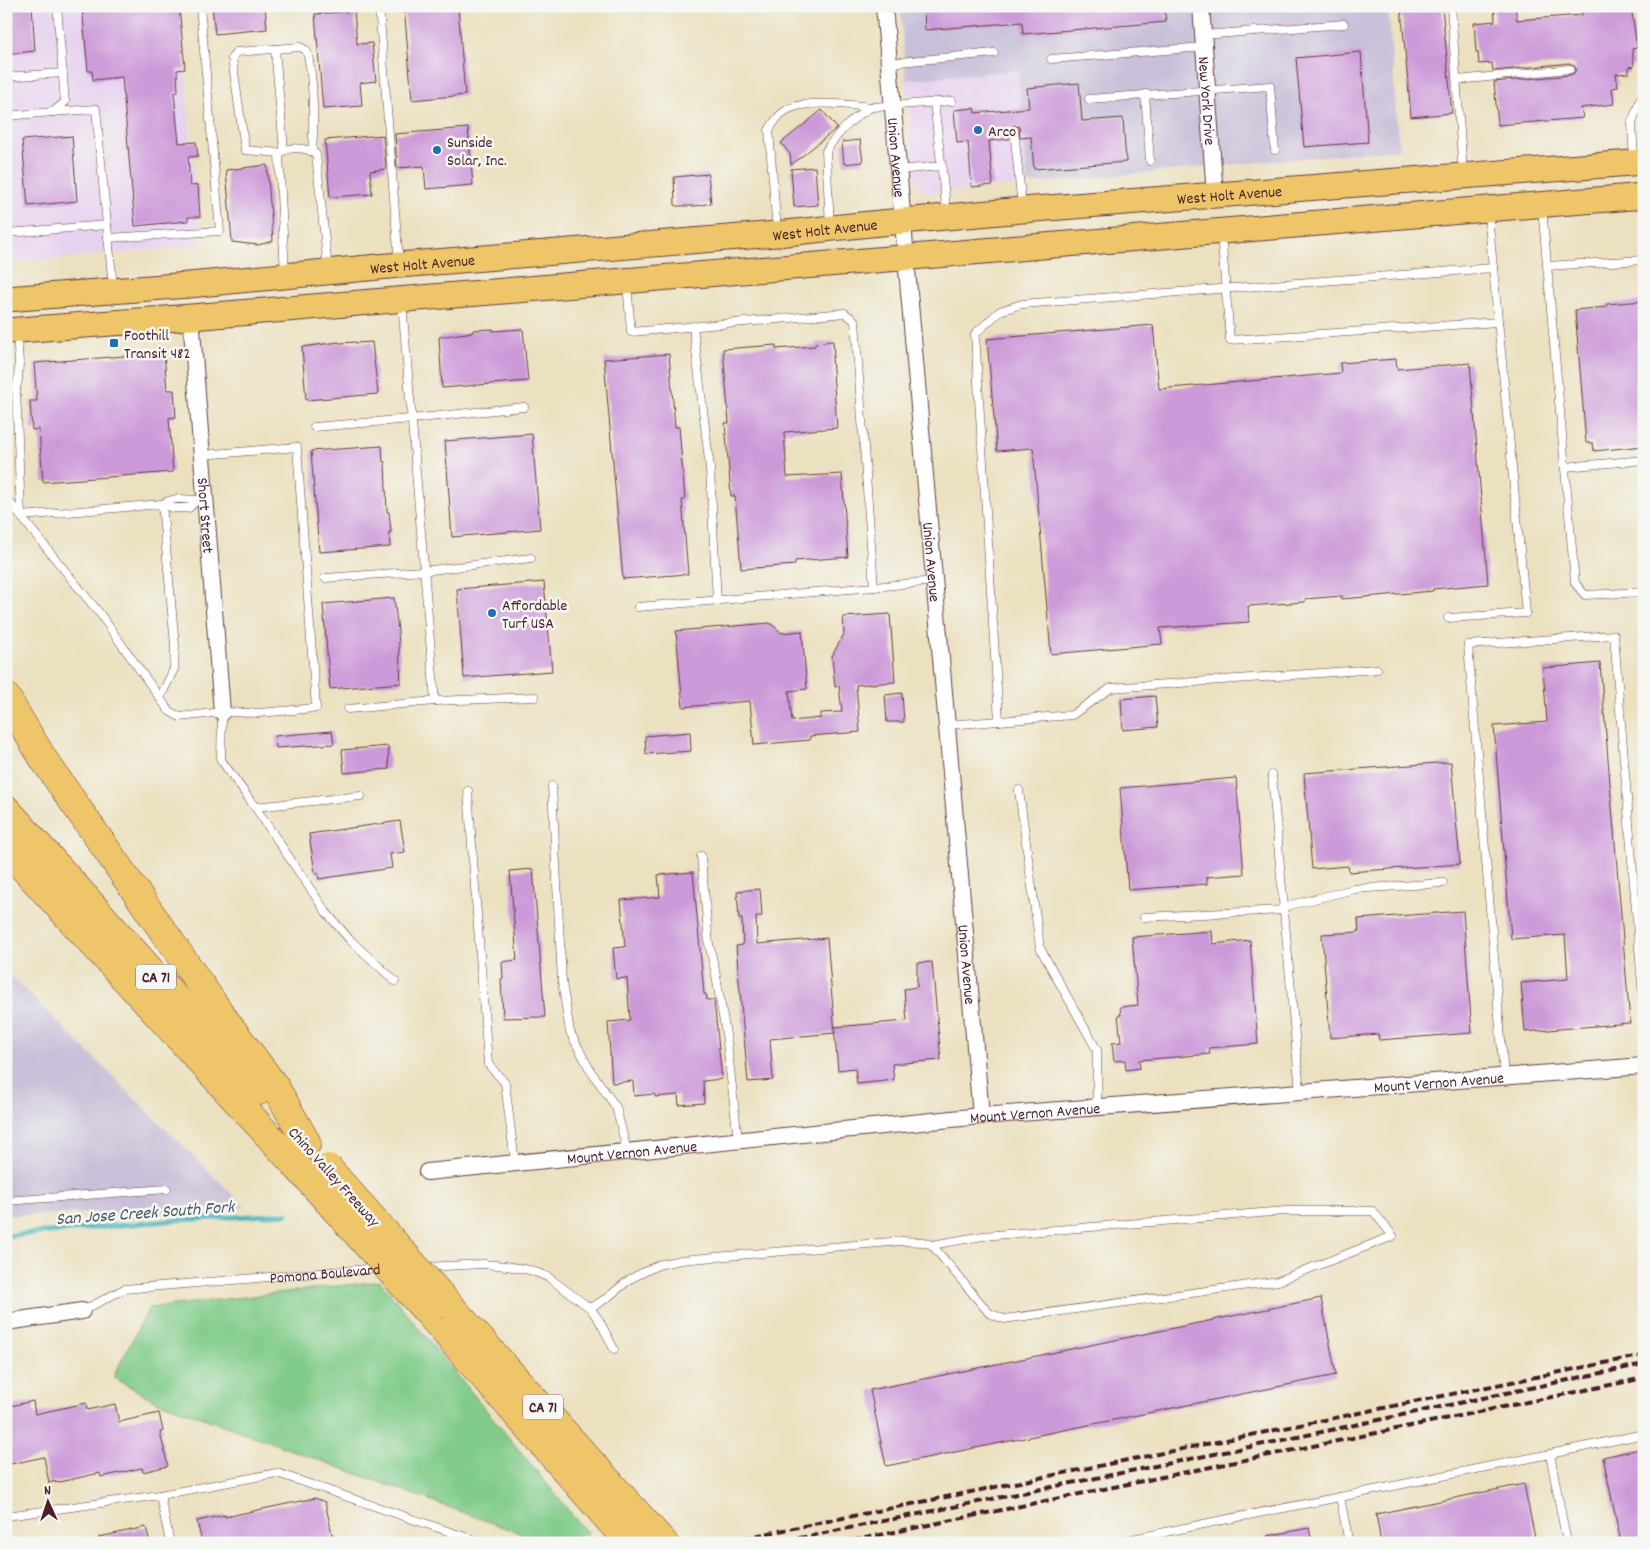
<svg xmlns="http://www.w3.org/2000/svg" width="1650" height="1549" font-family="Dekko,sans-serif">
	<rect width="100%" height="100%" fill="#f6f6f2"/>
	<filter id="ink" filterUnits="userSpaceOnUse"><feTurbulence type="fractalNoise" baseFrequency=".02" numOctaves="2"/><feDisplacementMap in="SourceGraphic" scale="10" xChannelSelector="R" yChannelSelector="G"/><feConvolveMatrix kernelMatrix="1 2 1 2 8 2 1 2 1" color-interpolation-filters="sRGB"/></filter>
	<filter id="wash" filterUnits="userSpaceOnUse"><feTurbulence type="fractalNoise" baseFrequency=".0096" numOctaves="4" result="noise"/><feDisplacementMap in="SourceGraphic" scale="20" xChannelSelector="R" yChannelSelector="G"/><feGaussianBlur stdDeviation="1.12" result="paint"/><feColorMatrix in="noise" values="0 0 0 0 0 0 0 0 0 0 0 0 0 0 0 0 0 1.4 0 .05"/><feComposite in="paint" operator="in"/></filter>
	<g filter="url(#wash)">
		<rect width="100%" height="100%" fill="#ebe1c0"/>
		<g fill="#e7d2ef">
			<path d="M6,6h174l20,240 -194,17z"/>
			<path d="M1019,70l9,114 -101,9 -12,-12 -9,-101z"/>
		</g>
		<g fill="#c8bfd8">
			<path d="M900,6h488l11,143 -371,35 -10,-114 -112,10z"/>
			<path d="M6,971l239,236 -239,9z"/>
		</g>
		<path fill="#81cc8a" stroke="#66765a" d="M380,1281l208,253 -31,9h-10l-393,-143 -41,-23 36,-69z"/>
		<g fill="none" stroke-linecap="round" stroke-linejoin="round">
			<path stroke="#42b2bc" stroke-width="5" d="M6,1236l172,-16 109,-6"/>
		</g>
		<g id="blocks">
			<g fill="#cc9ad9">
				<path d="M6,6h26l3,45 -29,3z"/>
				<path d="M82,6h97l6,63 -8,1 1,22 -4,1 5,50 17,-1 2,14 -10,1 2,29 8,-1 2,32h-12v4l-53,5 -13,-149 -29,3 -1,-9h-4z"/>
				<path d="M212,6h53l2,23 -52,5z"/>
				<path d="M404,6h54l7,89 -53,5z"/>
				<path d="M924,6h240l2,16 -143,12 -1,-12 -97,8z"/>
				<path d="M1401,6h41l10,107 -41,4z"/>
				<path d="M1494,6h21l2,14 65,-5 -1,-9h50l6,42 -5,1 2,17 -5,1v6l-13,1 2,13 -6,1 2,16 -33,4 2,10 -85,7 -4,-43 77,-7 3,-2 2,-4 -2,-4 -5,-2 -76,8 -1,-8 -13,1 -1,-12h-2l-2,-29 21,-2z"/>
				<path d="M354,11l3,33 15,-1 4,38 -16,2 2,23 -39,3 -8,-95z"/>
				<path d="M1361,52l7,90 -64,5 -8,-89z"/>
				<path d="M1079,83l3,38 41,-3 3,44 -92,7 -3,-32 -11,1 -1,-11 -6,-2 -4,3v11l-20,2 4,44 -21,2 -4,-45 -11,1 -3,-33 20,-2 1,5 54,-5 -2,-20z"/>
				<path d="M822,110l15,18 -46,37 -1,-11 -9,-11z"/>
				<path d="M468,128l5,57 -47,4 -2,-23 -27,2 -2,-34z"/>
				<path d="M383,135l3,34 -16,2 2,23 -42,3 -5,-57z"/>
				<path d="M72,136l5,65 -49,5 -6,-66z"/>
				<path d="M860,140l3,22 -19,2 -2,-22z"/>
				<path d="M267,165l6,76 -15,4 -26,-3 -6,-72z"/>
				<path d="M815,167l3,38 -24,2 -3,-38z"/>
				<path d="M708,174l3,29 -15,3h-19l-2,-1 -1,-28z"/>
				<path d="M1644,301v145l-50,5 -1,-8h-7l-11,-133 31,-3 1,-3z"/>
				<path d="M1153,325l6,64 182,-16 -1,-10 56,-4 1,10 73,-6 18,221 -55,5v2l-91,8v-3l-37,3v3l-57,4 1,16 -89,6 2,16 -111,10 -18,-206 -36,3 -10,-112z"/>
				<path d="M493,329v2l30,-2 5,52 -86,7 -3,-51 34,-5v-2z"/>
				<path d="M833,341l1,16h-2l5,71 -53,4 3,45 55,-3 6,83 -53,4v4l-54,4 -6,-73h-4l-6,-73h4l-6,-74 53,-4v4l39,-3v-3z"/>
				<path d="M339,342v1l17,-1v1l16,-1 6,52 -72,6 -4,-53z"/>
				<path d="M164,353l3,37h7l2,27 -7,1 4,54 -130,10 -4,-53 -7,1 -2,-29h7l-3,-38z"/>
				<path d="M669,354l6,73h4l6,73h-3l6,74 -65,5 -19,-220z"/>
				<path d="M532,434l8,95 -88,8 -7,-96z"/>
				<path d="M382,446l1,16h2l2,50h2l2,20h-2l1,15 -71,5 -8,-101z"/>
				<path d="M544,582l8,89 -88,7 -7,-89z"/>
				<path d="M394,598l4,33 3,52 -71,6 -7,-85z"/>
				<path d="M890,614l5,68 -39,3 4,47 -50,4v4l-56,5 -4,-44 -67,6 -7,-76 94,-8 12,10 20,-2 5,58 -18,2 3,30 29,-3v-5l21,-1 -3,-26 -4,1 -3,-31 12,-22 -1,-17z"/>
				<path d="M1600,663l30,360 -105,9 -4,-49 47,-4 -3,-44 -54,4 -17,-213 53,-4 -4,-54z"/>
				<path d="M902,693l2,29h-17l-2,-27z"/>
				<path d="M1155,696l3,31 -35,3 -2,-31z"/>
				<path d="M332,731l2,13 -58,4 -1,-12z"/>
				<path d="M690,732l1,19 -45,3 -1,-18z"/>
				<path d="M388,746l1,23 -45,4 -2,-23z"/>
				<path d="M1451,762l9,102 -111,8 -1,-6 -36,3 -8,-96z"/>
				<path d="M1236,778l8,96 -37,3v7l-79,6 -8,-102z"/>
				<path d="M400,821l5,31 -15,2 2,14 -73,11 -1,-6h-3l-6,-39z"/>
				<path d="M533,869l12,148 -42,1 -2,-39 2,-1 -1,-16 15,-2 -7,-89z"/>
				<path d="M693,872l11,122h2l1,6h7l8,79 -19,2 1,22 -25,2 -1,-10 -23,2v-3l-21,2 -1,-15 -21,2 -4,-61 22,-2 -3,-42 -11,1 -3,-31 12,-1 -4,-47 39,-3 -2,-22z"/>
				<path d="M760,889l2,27 -6,1 1,27 70,-6 8,95 -65,6 3,41 -25,2 -12,-136 7,-1 -1,-26h-3l-2,-28z"/>
				<path d="M1463,911l9,122 -93,7 -1,-6 -48,4 -8,-104 37,-2 -1,-13z"/>
				<path d="M1212,931l1,13 37,-4 8,104 -49,4 1,6 -71,6 1,8 -14,2 -1,-10 -11,1 -2,-18 9,-1 -3,-27h3l-1,-8 18,-2 -6,-68z"/>
				<path d="M932,962l9,98 -49,4 2,16 -37,4 -2,-16 -17,2 -4,-43 73,-6 -3,-32 13,-2v-24z"/>
				<path d="M1321,1298l15,77 -450,91 -16,-76z"/>
				<path d="M33,1401l2,13 51,-11 1,7 28,-6 4,18 40,-9 4,18 -3,1 8,34 -25,6 -1,-4 -41,9 -1,-4 -45,10v-2l-6,2 -5,-26 -38,8v-58z"/>
				<path d="M1644,1448v95h-23l-18,-86z"/>
				<path d="M1524,1484l12,59h-155l-5,-29z"/>
				<path d="M315,1498l10,4 9,41h-132l-5,-22 28,-6v2z"/>
				<path d="M146,1527l4,16h-51v-6z"/>
				<path d="M1309,1528l3,15h-45v-7z"/>
			</g>
		</g>
	</g>
	<g filter="url(#ink)">
		<use href="#blocks" fill-opacity="0" stroke="#623c41" stroke-width="1"/>
		<g fill="none" stroke-linecap="round" stroke-linejoin="round">
			<g stroke="#623c41" stroke-width="9">
				<g id="service">
					<path d="M379,6l20,257"/>
					<path d="M1451,6l12,167"/>
					<path d="M1203,35l141,-11"/>
					<path d="M275,49l9,101"/>
					<path d="M1051,59l153,-12"/>
					<path d="M889,63l105,-10"/>
					<path d="M6,77l57,-4"/>
					<path d="M1457,80l113,-11"/>
					<path d="M1145,94l5,67"/>
					<path d="M1089,99l181,-13 5,64"/>
					<path d="M934,102l13,112"/>
					<path d="M6,116l47,-4 12,-10 -8,-96"/>
					<path d="M1014,130l8,77"/>
					<path d="M280,153l-35,-3 -13,-92 4,-6 64,-5 6,3c8,20 8,78 6,101"/>
					<path d="M1634,161l-2,-39 12,-31"/>
					<path d="M898,170l44,-4"/>
					<path d="M1542,207l33,376 10,12 59,-3"/>
					<path d="M6,212l2,21 99,-8 -11,-116 -45,3"/>
					<path d="M1488,213l5,55"/>
					<path d="M107,225l6,62"/>
					<path d="M830,226l-4,-75c10,-16 28,-35 46,-44l80,-6"/>
					<path d="M777,232l-8,-102c5,-8 10,-16 18,-20 19,-11 63,-5 85,-3"/>
					<path d="M1221,233l9,107 268,-18"/>
					<path d="M108,238l112,-7 -20,-225"/>
					<path d="M1547,266l97,-6"/>
					<path d="M285,274l-6,-120c9,-8 27,-7 37,0l12,115"/>
					<path d="M627,283l4,49 214,-19 10,8 19,266 60,-6"/>
					<path d="M402,302l33,399 100,-4"/>
					<path d="M693,326l17,143 7,132"/>
					<path d="M6,388h10l2,-8 1,-17 -2,-29"/>
					<path d="M16,388l5,128 141,-12 13,141 -1,24 -14,29"/>
					<path d="M314,427l97,-8 113,-12"/>
					<path d="M1565,467l79,-7"/>
					<path d="M6,498l94,116 69,97 11,6 42,-5 37,1 57,-5 -19,-261 -95,8"/>
					<path d="M196,501l-7,7h-16l-11,-4c20,-10 24,-2 43,-4"/>
					<path d="M325,578l98,-7 108,-13"/>
					<path d="M638,607l236,-20"/>
					<path d="M1377,669l-266,19 -39,27 -73,6 -24,-387 25,-23 22,-7 471,-36 33,345 -78,5"/>
					<path d="M348,709l87,-8"/>
					<path d="M222,712l-1,48 34,47 106,-11"/>
					<path d="M947,725l52,-4"/>
					<path d="M1272,775l28,317"/>
					<path d="M552,786l10,196 8,50 20,38 26,37 11,44"/>
					<path d="M1019,790l21,158 57,102v57"/>
					<path d="M468,791l20,273 17,19 10,80"/>
					<path d="M255,807l71,105 23,27 46,42"/>
					<path d="M701,856l8,88 6,26 11,64 12,106"/>
					<path d="M1283,907l71,-18 89,-6"/>
					<path d="M1144,917l140,-7"/>
					<path d="M1504,1076l-36,-431 146,-10 30,375"/>
					<path d="M6,1201l161,-12"/>
					<path d="M426,1267l57,-3 23,2 24,4 18,7 42,31 9,12 15,29"/>
					<path d="M590,1308l17,-10 23,-19 28,-14 23,-5 221,-19 21,1 9,3 57,68 15,6 274,-38 115,-45 -20,-25h-88l-302,25 -51,9"/>
					<path id="s1" d="M82,1311l42,-22 255,-21"/>
					<path d="M160,1495l10,48"/>
					<path d="M6,1516l154,-21 117,-22 197,67"/>
					<path d="M1114,1543l99,-21 127,-25"/>
					<path d="M1349,1543l-9,-46 210,-43"/>
					<path d="M1567,1543l-17,-89 94,-20"/>
				</g>
			</g>
			<g stroke="#623c41" stroke-width="18">
				<g id="minor">
					<path id="s2" d="M884,6l97,1110"/>
					<path id="s3" d="M1201,6l14,189"/>
					<path id="s4" d="M191,317l31,395"/>
					<path id="s5" d="M427,1172l554,-56 663,-50"/>
					<path d="M6,1322l76,-11"/>
				</g>
			</g>
			<g stroke="#623c41" stroke-width="27">
				<g id="primary">
					<path id="s6" d="M6,299l183,-14 210,-20 378,-31 93,-10 152,-14 622,-48"/>
					<path d="M6,331l185,-14 1453,-121"/>
				</g>
			</g>
			<g stroke="#623c41" stroke-width="29">
				<g id="motorway">
					<path d="M6,697l38,63 179,257 53,71 31,55"/>
					<path d="M6,809l253,282"/>
					<path d="M6,849l293,320"/>
					<path d="M453,1309l211,234"/>
					<path d="M428,1313l201,230"/>
				</g>
			</g>
			<use href="#service" stroke="#fff" stroke-width="8"/>
			<use href="#minor" stroke="#fff" stroke-width="16"/>
			<use href="#primary" stroke="#eec569" stroke-width="25"/>
			<use href="#motorway" stroke="#eec569" stroke-width="28"/>
			<g stroke="#4a1f2b" stroke-width="4" stroke-dasharray="8 4" stroke-linecap="butt">
				<path d="M720,1543l924,-188"/>
				<path d="M775,1543l499,-101 370,-78"/>
				<path d="M841,1543l803,-165"/>
			</g>
			<g stroke="#623c41" stroke-width="29" stroke-linecap="butt">
				<g id="motorway-bridge">
					<path d="M328,1168l125,141"/>
					<path d="M299,1169l129,144"/>
				</g>
			</g>
			<use href="#motorway-bridge" stroke="#eec569" stroke-width="28"/>
		</g>
	</g>
	<g fill="#1f6fb2" stroke="#f6f6f2" stroke-width="2">
		<circle cx="978" cy="130" r="5"/>
		<circle cx="437" cy="150" r="5"/>
		<rect x="109" y="338" width="10" height="10" rx="2.5"/>
		<circle cx="492" cy="613" r="5"/>
	</g>
	<g text-anchor="middle" stroke-width="5" stroke-linejoin="round" paint-order="stroke">
		<g fill="#f6f6f2" stroke="#7e6067" stroke-width="1">
			<rect x="136" y="964.5" width="40" height="25" rx="4"/>
			<rect x="523" y="1394.5" width="40" height="25" rx="4"/>
		</g>
		<g font-size="15" font-weight="bold" fill="#4a1f2b">
			<text x="156" y="982">CA 71</text>
			<text x="543" y="1412">CA 71</text>
		</g>
		<g font-size="16" fill="#4a1f2b" stroke="#f6f6f2">
			<text dy="6" stroke="none"><textPath href="#s3" startOffset="95">New York Drive</textPath></text>
			<text dy="6" stroke="none"><textPath href="#s2" startOffset="152">Union Avenue</textPath></text>
			<text dy="6" stroke="none"><textPath href="#s6" startOffset="1228">West Holt Avenue</textPath></text>
			<text dy="6" stroke="none"><textPath href="#s6" startOffset="822">West Holt Avenue</textPath></text>
			<text dy="6" stroke="none"><textPath href="#s6" startOffset="418">West Holt Avenue</textPath></text>
			<text dy="6" stroke="none"><textPath href="#s4" startOffset="199">Short Street</textPath></text>
			<text dy="6" stroke="none"><textPath href="#s2" startOffset="558">Union Avenue</textPath></text>
			<text dy="6" stroke="none"><textPath href="#s2" startOffset="962">Union Avenue</textPath></text>
			<text dy="6" stroke="none"><textPath href="#s5" startOffset="1016">Mount Vernon Avenue</textPath></text>
			<text dy="6" stroke="none"><textPath href="#s5" startOffset="611">Mount Vernon Avenue</textPath></text>
			<text dy="6" stroke="none"><textPath href="#s5" startOffset="206">Mount Vernon Avenue</textPath></text>
			<text transform="translate(335 1176) rotate(48)" y="6">Chino Valley Freeway</text>
			<text dy="6" stroke="none"><textPath href="#s1" startOffset="249">Pomona Boulevard</textPath></text>
		</g>
		<g font-size="16" fill="#4a1f2b" stroke="#f6f6f2" text-anchor="start">
			<text x="988" y="136">Arco</text>
			<text x="447" y="147">Sunside<tspan x="447" dy="18">Solar, Inc.</tspan></text>
			<text x="124" y="340">Foothill<tspan x="124" dy="18">Transit 482</tspan></text>
			<text x="502" y="610">Affordable<tspan x="502" dy="18">Turf USA</tspan></text>
		</g>
		<g font-size="18" font-style="italic" fill="#475a65" stroke="#f6f6f2">
			<text transform="translate(145 1212) rotate(-4)" y="6">San Jose Creek South Fork</text>
		</g>
	</g>
	<rect width="1650" height="1549" fill="none" stroke="#f6f6f2" stroke-width="25"/>
	<g transform="translate(48 1502) rotate(357)" stroke="#f6f6f2" stroke-width="4" paint-order="stroke">
	<path d="M0-4L9 19L0 12L-9 19Z" fill="#4a1f2b"/>
	<text y="-8" font-size="14" font-weight="bold" text-anchor="middle" fill="#4a1f2b">N</text>
	</g>
</svg>
